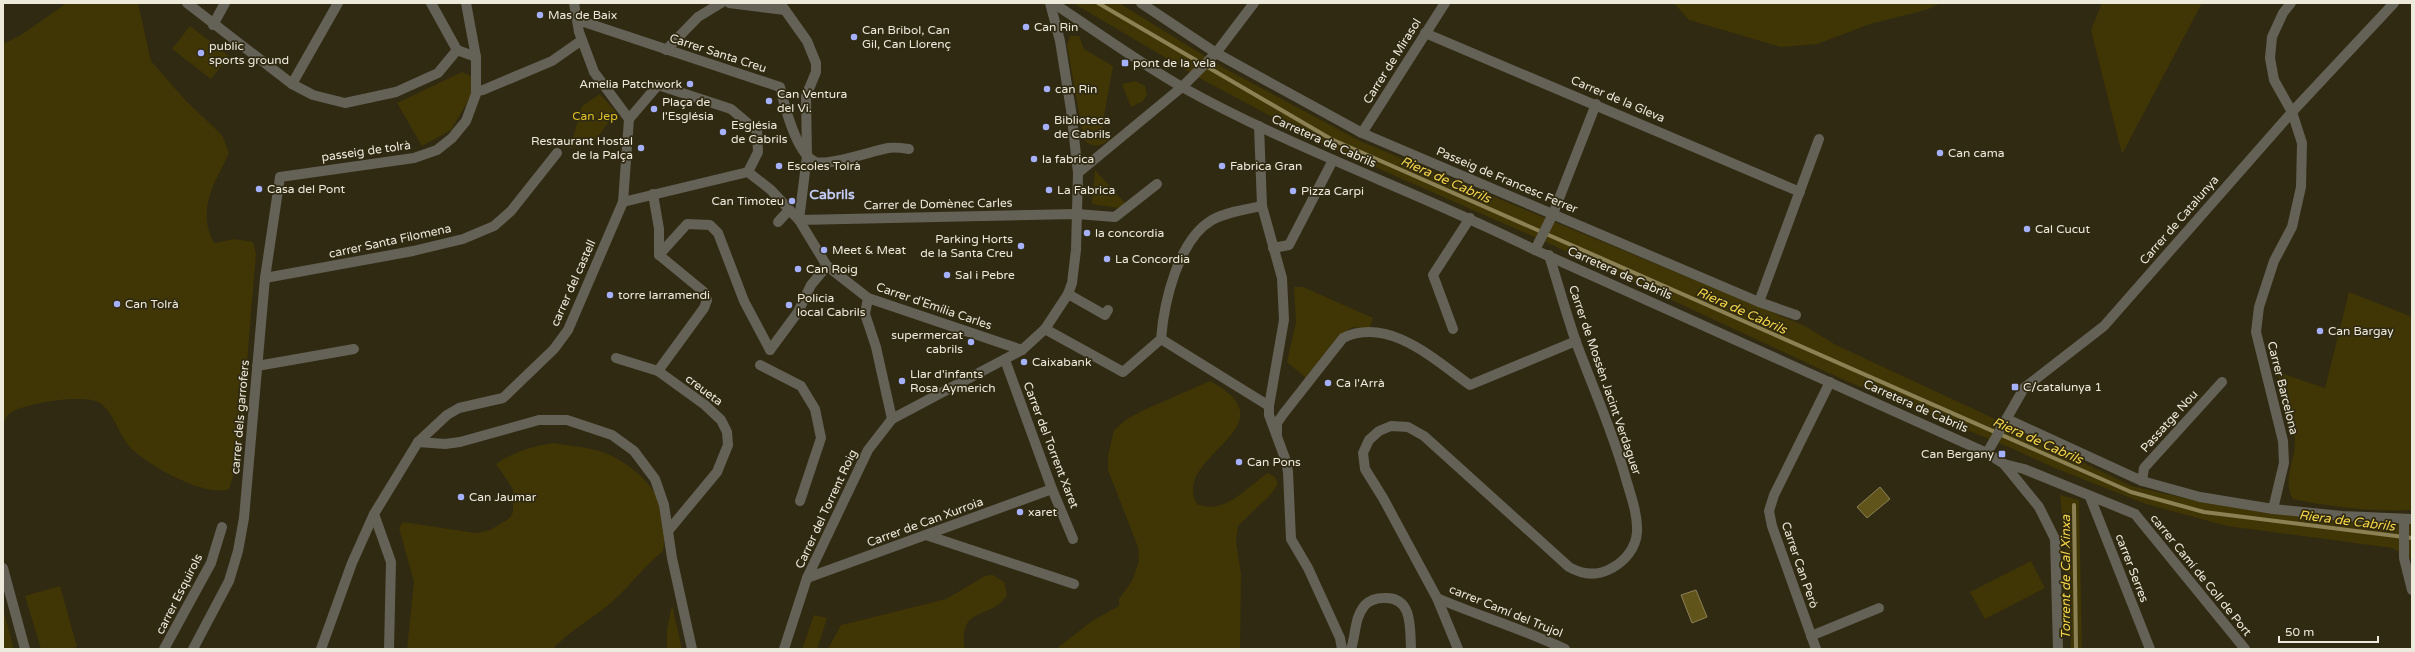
<svg xmlns="http://www.w3.org/2000/svg" width="2415" height="652" font-family="'Varela Round',sans-serif">
	<rect width="100%" height="100%" fill="#302a12"/>
	<g fill="#3f3505">
		<path d="M67,3h71l13,58 35,40 36,34 7,18c-14,30 -33,56 -15,90l20,-4 19,3 3,12 -17,204 -10,31c-24,9 -84,-25 -100,-43 -11,-13 -15,-33 -29,-43 -14,-10 -79,0 -91,11 -4,4 -5,9 -6,14v-384l18,-9z"/>
		<path d="M1073,3h46l105,65 136,73 445,185 31,19 159,74 136,67 49,11 129,19 103,8v35l-20,-11 -165,-22 -81,-22 -89,-35 -46,-21 -167,-68 -298,-138 -219,-96 -122,-65z"/>
		<path d="M1674,3h267l-15,7 -56,14 -53,20 -36,3 -92,-27z"/>
		<path d="M2102,3h100l-80,151 -31,-124z"/>
		<path d="M190,26l39,30 -18,23 -39,-30z"/>
		<path d="M1070,36h9l5,13 29,17 -11,61 9,11c-9,8 -17,11 -27,2l-17,-95z"/>
		<path d="M462,72l9,4v20l-20,34 -29,16 -25,-43z"/>
		<path d="M1135,81l10,5 2,9 -4,6 -12,6 -9,-23z"/>
		<path d="M600,94l16,18 -19,26 -27,10 12,-42z"/>
		<path d="M1095,170l30,33 -6,5 -27,-4z"/>
		<path d="M1294,287h9l70,31 -4,11 -16,-2 -14,8 -33,43 -19,-16 9,-40z"/>
		<path d="M2349,292l61,24 2,5v189c-38,2 -82,-3 -119,-11 -11,-20 2,-37 2,-58 -1,-16 -13,-52 -18,-69l48,16z"/>
		<path d="M1210,381c86,46 -41,75 -13,123 27,12 50,-17 71,-31l7,4 3,7 -7,10 -33,32 -2,15 5,33 -1,75h-184l36,-28 27,-15v-7l13,-18 7,-20 -1,-14 -30,-77v-14l6,-26 13,-11 19,-10z"/>
		<path d="M553,443c14,3 29,3 42,7 32,8 69,39 70,74 1,9 -1,19 -2,27 -20,16 -34,36 -52,52 -19,16 -41,27 -58,46h-146l7,-67 -15,-54 4,-6 73,11 14,-3 20,-12 3,-6v-23l-17,-25c17,-12 37,-18 57,-21z"/>
		<path d="M2060,495l19,5 3,149h-11l-2,-67z"/>
		<path d="M2031,561l14,27 -60,31 -15,-27z"/>
		<path d="M993,575l11,7 3,13c-16,26 -49,9 -42,54h-137l13,-24 105,-26 39,-23z"/>
		<path d="M60,586l17,61 -9,2h-27l-16,-53z"/>
		<path d="M672,605l10,44h-15v-19z"/>
		<path d="M3,609l11,40h-11z"/>
		<path d="M814,615l13,3 -10,31h-15z"/>
	</g>
	<g fill="#61541b" stroke="#8b8155">
		<path d="M1880,487l10,12 -23,19 -10,-11z"/>
		<path d="M1696,590l11,27 -15,6 -11,-28z"/>
	</g>
	<g fill="none" stroke-linecap="round" stroke-linejoin="round">
		<g stroke="#8b8155" stroke-width="4">
			<path d="M1098,3l233,136 800,353 73,20 208,26"/>
			<path d="M2074,505l2,144"/>
		</g>
		<g stroke="#646156" stroke-width="10">
			<path d="M187,3l105,81 21,11 32,8 51,-11 42,-19 19,-23"/>
			<path d="M431,3l26,47 19,7"/>
			<path d="M574,3l5,29 15,40 35,47"/>
			<path d="M729,3l56,7"/>
			<path d="M780,3l27,38 9,22v9l-10,24 1,60 -8,64"/>
			<path d="M1053,3c43,28 85,59 129,84 113,63 237,105 353,163l452,203 17,11 35,43 16,32 3,110"/>
			<path d="M1141,3l75,50 146,80 397,169 37,13"/>
			<path d="M578,20l202,67c4,17 17,69 36,75 14,4 56,-11 72,-14 6,-1 14,0 21,1"/>
			<path d="M213,25l12,-22"/>
			<path d="M1425,33l375,159"/>
			<path d="M666,50l32,-33 23,-14"/>
			<path d="M292,84l46,-81"/>
			<path d="M476,91l7,-1 69,-29 30,-21"/>
			<path d="M629,119l29,-34 73,24 26,22 1,21 -10,20"/>
			<path d="M1259,126l3,80 20,72 2,42 -15,86v9l17,46 2,11 3,67 17,29 32,70 2,11"/>
			<path d="M1362,133l83,-130"/>
			<path d="M748,172l23,18 28,30 28,46 41,32 154,52"/>
			<path d="M1078,173l104,-86 34,-34 38,-50"/>
			<path d="M653,194l6,35v26l45,37 3,8 -3,8 -46,63"/>
			<path d="M623,202l125,-30"/>
			<path d="M799,220l278,-6 38,3 42,-33"/>
			<path d="M778,222l11,-12"/>
			<path d="M1273,248l16,-3 44,-85"/>
			<path d="M1535,250l18,-36 43,-110"/>
			<path d="M659,255l28,-31 23,1 8,8 26,68 26,49"/>
			<path d="M265,278l148,-27 50,-12 31,-13 17,-15 46,-58"/>
			<path d="M1068,294l37,21 3,-5"/>
			<path d="M868,298l-3,16 11,33 16,72"/>
			<path d="M1759,302l60,-163"/>
			<path d="M1045,329l78,43 38,-33 108,67"/>
			<path d="M1453,329l-20,-54 37,-57"/>
			<path d="M1161,339c3,-37 17,-99 51,-119 15,-8 34,-11 50,-14"/>
			<path d="M770,350l28,-38 13,-27 16,-19"/>
			<path d="M616,358l42,13 47,34 16,15 6,12 1,13 -11,27 -49,59"/>
			<path d="M1005,360l47,129 21,50"/>
			<path d="M760,365l41,21 14,23 6,29 -21,63"/>
			<path d="M257,366l97,-17"/>
			<path d="M2007,419l135,62 58,16 73,12 69,7 70,3"/>
			<path d="M1277,433v-10l7,-10 59,-75c46,-22 92,22 127,47l106,-44"/>
			<path d="M418,442l27,2 15,-2 79,-22h28l45,15 22,16 21,28 9,26 8,53 20,91"/>
			<path d="M1987,453l37,-65 80,-62 188,-214 102,-109"/>
			<path d="M2004,464l20,5 111,45 110,135"/>
			<path d="M2142,481l2,-13 78,-86"/>
			<path d="M2090,497l60,152"/>
			<path d="M2273,509l11,-46 -1,-22 -27,-109 3,-25 15,-46 18,-34 9,-40 1,-44 -10,-31 -18,-32 -4,-22 2,-21 11,-24 8,-10"/>
			<path d="M2404,519v39l8,32"/>
			<path d="M926,535l148,49"/>
			<path d="M3,568l22,81"/>
			<path d="M807,578l245,-89"/>
			<path d="M1437,598c42,18 86,31 128,51"/>
			<path d="M1811,636l68,-28"/>
			<path d="M164,649l47,-86 11,-36"/>
			<path d="M193,649l36,-68 9,-30 6,-33 21,-240 15,-101 134,-19 23,-8 15,-12 14,-17 10,-27v-37l-10,-54"/>
			<path d="M321,649l31,-86 22,-49"/>
			<path d="M389,649l2,-87 -17,-48 44,-72 29,-27 12,-7 44,-10 51,-49 14,-19 55,-128 6,-83"/>
			<path d="M784,649l23,-71 61,-128 24,-31 130,-69 23,-21 23,-35 4,-11 4,-33 2,-77 -7,-63 -11,-69 -10,-38"/>
			<path d="M1351,649c5,-14 3,-31 14,-44 5,-5 11,-7 19,-7 29,-2 26,31 27,51"/>
			<path d="M1458,649l-21,-51 -54,-100 -18,-29 -2,-16 6,-13 10,-9 12,-5 17,1 16,9 145,131c14,8 29,9 43,1 13,-7 24,-20 25,-36 1,-17 -6,-36 -11,-53 -13,-47 -33,-91 -50,-137 -10,-29 -18,-58 -27,-87"/>
			<path d="M1816,649l-44,-123 -3,-15 5,-16 56,-113"/>
		</g>
	</g>
	<g fill="#a5b1fc" stroke="#302a12" stroke-width="1.5">
		<circle cx="540" cy="15" r="4"/>
		<circle cx="1026" cy="27" r="4"/>
		<circle cx="854" cy="37" r="4"/>
		<circle cx="201" cy="53" r="4"/>
		<rect x="1121" y="59" width="8" height="8" rx="2"/>
		<circle cx="690" cy="84" r="4"/>
		<circle cx="1047" cy="89" r="4"/>
		<circle cx="769" cy="101" r="4"/>
		<circle cx="654" cy="109" r="4"/>
		<circle cx="1046" cy="127" r="4"/>
		<circle cx="723" cy="132" r="4"/>
		<circle cx="641" cy="148" r="4"/>
		<circle cx="1940" cy="153" r="4"/>
		<circle cx="1034" cy="159" r="4"/>
		<circle cx="779" cy="166" r="4"/>
		<circle cx="1222" cy="166" r="4"/>
		<circle cx="259" cy="189" r="4"/>
		<circle cx="1049" cy="190" r="4"/>
		<circle cx="1293" cy="191" r="4"/>
		<circle cx="792" cy="201" r="4"/>
		<circle cx="2027" cy="229" r="4"/>
		<circle cx="1087" cy="233" r="4"/>
		<circle cx="1021" cy="246" r="4"/>
		<circle cx="824" cy="250" r="4"/>
		<circle cx="1107" cy="259" r="4"/>
		<circle cx="798" cy="269" r="4"/>
		<circle cx="947" cy="275" r="4"/>
		<circle cx="610" cy="295" r="4"/>
		<circle cx="117" cy="304" r="4"/>
		<circle cx="789" cy="305" r="4"/>
		<circle cx="2320" cy="331" r="4"/>
		<circle cx="971" cy="342" r="4"/>
		<circle cx="1024" cy="362" r="4"/>
		<circle cx="902" cy="381" r="4"/>
		<circle cx="1328" cy="383" r="4"/>
		<rect x="2011" y="383" width="8" height="8" rx="2"/>
		<rect x="1998" y="450" width="8" height="8" rx="2"/>
		<circle cx="1239" cy="462" r="4"/>
		<circle cx="461" cy="497" r="4"/>
		<circle cx="1020" cy="512" r="4"/>
	</g>
	<g text-anchor="middle" stroke-width="3.5" stroke-linejoin="round" paint-order="stroke">
		<g font-size="12" fill="#ede9db" stroke="#302a12" text-anchor="start">
			<text x="548" y="19">Mas de Baix</text>
			<text x="1034" y="31">Can Rin</text>
			<text x="862" y="34">Can Bribol, Can<tspan x="862" dy="14">Gil, Can Llorenç</tspan></text>
			<text x="209" y="50">public<tspan x="209" dy="14">sports ground</tspan></text>
			<text x="1133" y="67">pont de la vela</text>
			<text x="682" y="88" text-anchor="end">Amelia Patchwork</text>
			<text x="1055" y="93">can Rin</text>
			<text x="777" y="98">Can Ventura<tspan x="777" dy="14">del Vi.</tspan></text>
			<text x="662" y="106">Plaça de<tspan x="662" dy="14">l'Església</tspan></text>
			<text x="1054" y="124">Biblioteca<tspan x="1054" dy="14">de Cabrils</tspan></text>
			<text x="731" y="129">Església<tspan x="731" dy="14">de Cabrils</tspan></text>
			<text x="633" y="145" text-anchor="end">Restaurant Hostal<tspan x="633" dy="14">de la Palça</tspan></text>
			<text x="1948" y="157">Can cama</text>
			<text x="1042" y="163">la fabrica</text>
			<text x="787" y="170">Escoles Tolrà</text>
			<text x="1230" y="170">Fabrica Gran</text>
			<text x="267" y="193">Casa del Pont</text>
			<text x="1057" y="194">La Fabrica</text>
			<text x="1301" y="195">Pizza Carpi</text>
			<text x="784" y="205" text-anchor="end">Can Timoteu</text>
			<text x="2035" y="233">Cal Cucut</text>
			<text x="1095" y="237">la concordia</text>
			<text x="1013" y="243" text-anchor="end">Parking Horts<tspan x="1013" dy="14">de la Santa Creu</tspan></text>
			<text x="832" y="254">Meet &amp; Meat</text>
			<text x="1115" y="263">La Concordia</text>
			<text x="806" y="273">Can Roig</text>
			<text x="955" y="279">Sal i Pebre</text>
			<text x="618" y="299">torre larramendi</text>
			<text x="797" y="302">Policia<tspan x="797" dy="14">local Cabrils</tspan></text>
			<text x="125" y="308">Can Tolrà</text>
			<text x="2328" y="335">Can Bargay</text>
			<text x="963" y="339" text-anchor="end">supermercat<tspan x="963" dy="14">cabrils</tspan></text>
			<text x="1032" y="366">Caixabank</text>
			<text x="910" y="378">Llar d'infants<tspan x="910" dy="14">Rosa Aymerich</tspan></text>
			<text x="1336" y="387">Ca l'Arrà</text>
			<text x="2023" y="391">C/catalunya 1</text>
			<text x="1994" y="458" text-anchor="end">Can Bergany</text>
			<text x="1247" y="466">Can Pons</text>
			<text x="469" y="501">Can Jaumar</text>
			<text x="1028" y="516">xaret</text>
		</g>
		<g font-size="12" fill="#ede9db" stroke="#302a12">
			<text transform="translate(718 53) rotate(18)" y="4">Carrer Santa Creu</text>
			<text transform="translate(1392 61) rotate(-58)" y="4">Carrer de Mirasol</text>
			<text transform="translate(1618 99) rotate(23)" y="4">Carrer de la Gleva</text>
			<text transform="translate(1324 141) rotate(24)" y="4">Carretera de Cabrils</text>
			<text transform="translate(366 151) rotate(-8)" y="4">passeig de tolrà</text>
			<text transform="translate(1507 180) rotate(23)" y="4">Passeig de Francesc Ferrer</text>
			<text transform="translate(938 204) rotate(-1)" y="4">Carrer de Domènec Carles</text>
			<text transform="translate(2179 220) rotate(-49)" y="4">Carrer de Catalunya</text>
			<text transform="translate(390 241) rotate(-12)" y="4">carrer Santa Filomena</text>
			<text transform="translate(1620 273) rotate(24)" y="4">Carretera de Cabrils</text>
			<text transform="translate(573 283) rotate(-66)" y="4">carrer del castell</text>
			<text transform="translate(934 306) rotate(19)" y="4">Carrer d'Emília Carles</text>
			<text transform="translate(1605 380) rotate(71)" y="4">Carrer de Mossèn Jacint Verdaguer</text>
			<text transform="translate(2283 388) rotate(76)" y="4">Carrer Barcelona</text>
			<text transform="translate(704 390) rotate(37)" y="4">creueta</text>
			<text transform="translate(1916 406) rotate(24)" y="4">Carretera de Cabrils</text>
			<text transform="translate(240 417) rotate(-85)" y="4">carrer dels garrofers</text>
			<text transform="translate(2169 421) rotate(-48)" y="4">Passatge Nou</text>
			<text transform="translate(1051 445) rotate(69)" y="4">Carrer del Torrent Xaret</text>
			<text transform="translate(826 509) rotate(-65)" y="4">Carrer del Torrent Roig</text>
			<text transform="translate(925 522) rotate(-20)" y="4">Carrer de Can Xurroia</text>
			<text transform="translate(1800 565) rotate(71)" y="4">Carrer Can Però</text>
			<text transform="translate(2132 568) rotate(69)" y="4">carrer Serres</text>
			<text transform="translate(2201 575) rotate(51)" y="4">carrer Camí de Coll de Port</text>
			<text transform="translate(179 594) rotate(-63)" y="4">carrer Esquirols</text>
			<text transform="translate(1506 611) rotate(22)" y="4">carrer Camí del Trujol</text>
		</g>
		<g font-size="12" fill="#dfc027" stroke="#302a12">
			<text x="595" y="120">Can Jep</text>
		</g>
		<g font-size="13" font-style="italic" fill="#f5d546" stroke="#302a12">
			<text transform="translate(1446 179) rotate(24)" y="5">Riera de Cabrils</text>
			<text transform="translate(1742 310) rotate(24)" y="5">Riera de Cabrils</text>
			<text transform="translate(2038 440) rotate(24)" y="5">Riera de Cabrils</text>
			<text transform="translate(2347 520) rotate(7)" y="5">Riera de Cabrils</text>
			<text transform="translate(2065 577) rotate(-90)" y="5">Torrent de Cal Xinxa</text>
		</g>
		<g font-size="14" font-weight="bold" fill="#c3cbf6" stroke="#302a12">
			<text x="832" y="199">Cabrils</text>
		</g>
	</g>
	<rect width="2415" height="652" fill="none" stroke="#ede9db" stroke-width="8"/>
	<path d="M2279 636v6h99v-6" fill="none" stroke="#ede9db" stroke-width="2"/>
	<text x="2285" y="636" font-size="12" fill="#ede9db" stroke="#302a12" stroke-width="3" paint-order="stroke">50 m</text>
</svg>
